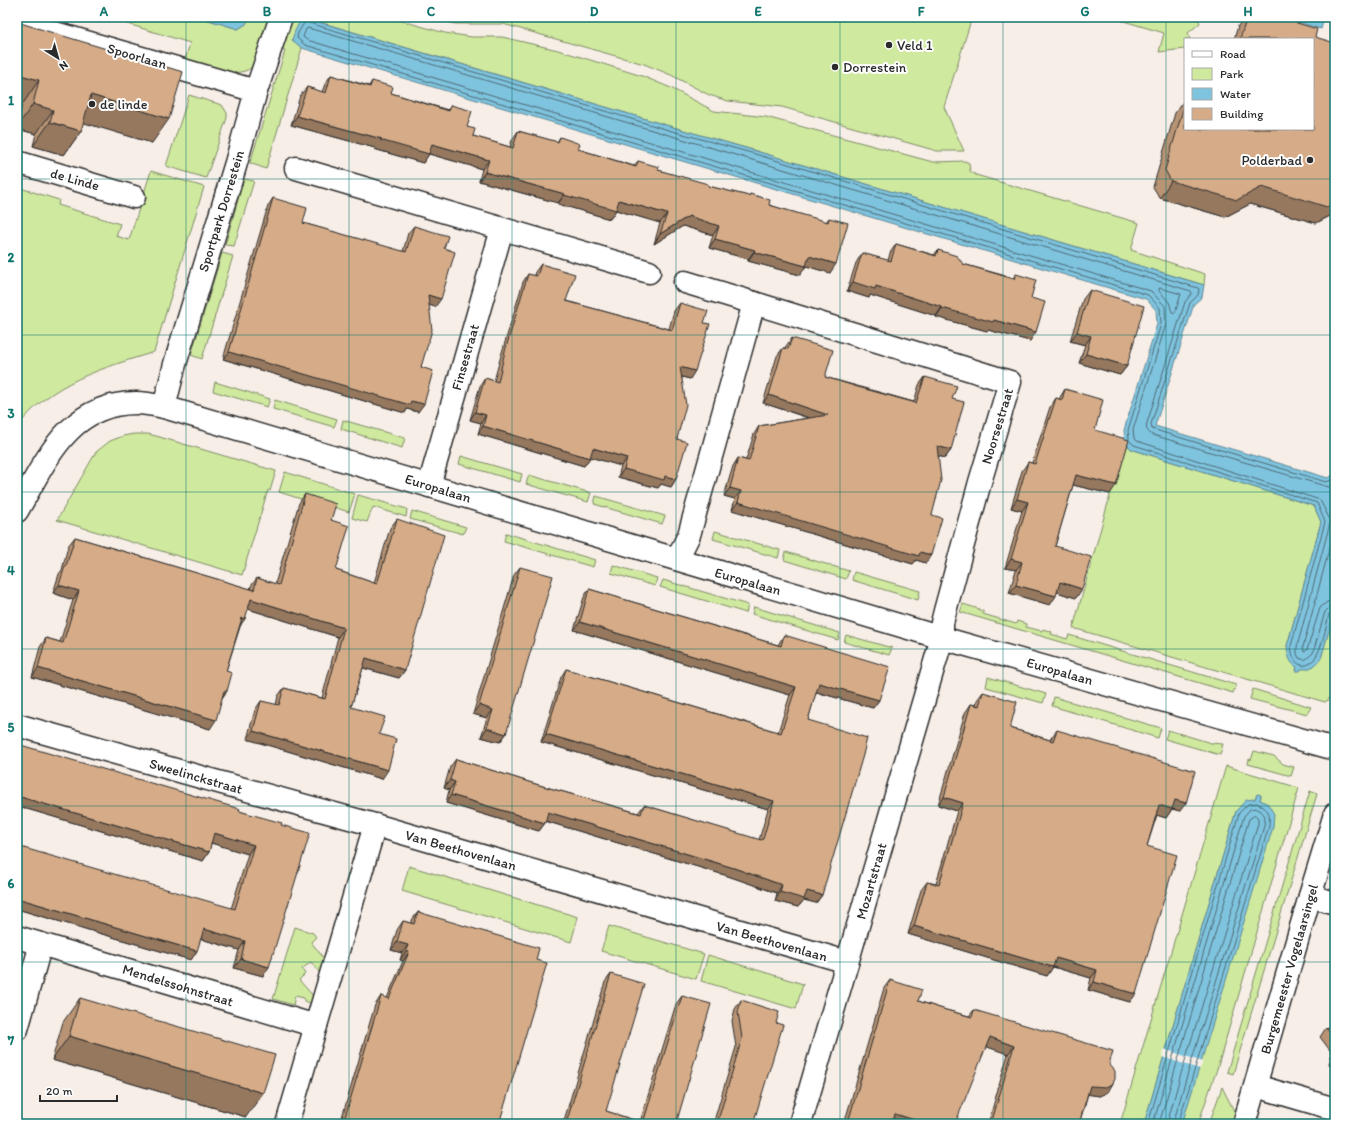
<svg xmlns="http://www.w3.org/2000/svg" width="1352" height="1141" font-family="Itim,sans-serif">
	<rect width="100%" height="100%" fill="#f7eee7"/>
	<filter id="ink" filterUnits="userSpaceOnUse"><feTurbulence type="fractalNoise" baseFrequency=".025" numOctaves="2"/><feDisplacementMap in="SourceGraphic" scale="8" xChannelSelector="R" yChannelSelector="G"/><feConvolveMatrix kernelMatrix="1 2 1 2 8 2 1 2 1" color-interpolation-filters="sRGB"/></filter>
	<g filter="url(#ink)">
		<g fill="#cfe99f" stroke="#7d8a65">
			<path d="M105,17h94l39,12 8,-5 3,-7h21c-3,8 -11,42 -15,47 -15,19 -52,1 -70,-4l5,-17z"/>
			<path d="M291,17h97l57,16 27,4h30l56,13 84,26 29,12 43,23 52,6 167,45 32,-1 4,2 1,8 6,4 163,48 -8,27 74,24 -1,11 -448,-134 -90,-26 -363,-108 -10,23 9,8 -36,121 -16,-6 35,-112 -4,-1z"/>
			<path d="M429,17h543l-28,90 20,44h-27l-155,-44 -54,-6 -19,-6 -38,-20 -27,-11 -141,-40h-48z"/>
			<path d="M1110,17h87l3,6 -12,10 2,6h-5v10l-26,3 5,-19z"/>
			<path d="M189,95l33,10 5,8v5l-21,60 -40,-12z"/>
			<path d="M151,171l53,16 -50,165c-50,16 -105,30 -137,76v-241l42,13 -1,5 62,19 -4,12 13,4z"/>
			<path d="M244,179l10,2 -20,65 -9,-1z"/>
			<path d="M222,253l11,3 -31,103 -11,-4z"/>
			<path d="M215,382l55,17 -3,8 -54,-16z"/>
			<path d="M275,400l62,19 -3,8 -61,-18z"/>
			<path d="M343,420l62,18 -3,10 -61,-19z"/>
			<path d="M134,434h14l8,2 120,35 -6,20 -2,-1 -26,85 -185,-55 39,-68 14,-11 13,-5z"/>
			<path d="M1125,442l6,7 183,57 7,16 -34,124 10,21 -1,3 25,-12 14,-48v75l-7,15 -3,2 -252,-74z"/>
			<path d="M461,456l61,18 -2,8 -61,-18z"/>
			<path d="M285,472l70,22 -6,18 -44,-14 -1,2 -25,-8z"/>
			<path d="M529,475l62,18 -3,9 -62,-18z"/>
			<path d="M358,495l49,14 -1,8 -33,-10 -6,15 -15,-4z"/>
			<path d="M596,496l69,20 -3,8 -68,-20z"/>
			<path d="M412,511l54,16 -3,7 -53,-15z"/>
			<path d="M715,531l65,19 -2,8 -65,-19z"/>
			<path d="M506,533l89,27 -2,7 -89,-26z"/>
			<path d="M786,552l63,19 -3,8 -62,-19z"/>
			<path d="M613,565l44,13 -2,8 -44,-13z"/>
			<path d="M854,572l66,19 -2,9 -66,-20z"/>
			<path d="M663,580l85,25 -2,8 -86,-26z"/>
			<path d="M963,604l16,5v1l4,1v3l33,10 1,-3 9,3v3l16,4 1,-2 9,3 -1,2 16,5 2,-4 167,50 -3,8 -273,-81z"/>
			<path d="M754,607l86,26 -2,7 -86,-26z"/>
			<path d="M846,635l46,13 -3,7 -45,-13z"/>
			<path d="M988,677l58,17 -3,9 -57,-16z"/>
			<path d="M1253,689l58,18 -4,7 -57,-15z"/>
			<path d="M1054,697l107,31 -3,10 -106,-32z"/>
			<path d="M1168,730l43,13 12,1 -3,11 -55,-16z"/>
			<path d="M1254,751l20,5 9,8 11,3 -3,9 -43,-12 1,-5 2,1z"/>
			<path d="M1226,766l73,22 -81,278 -20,58h-16l12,-43 74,-276 -8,-5 1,-4 -3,-2 -3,5 -19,12 -92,313h-24z"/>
			<path d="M1310,791l7,3 -84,280 -6,-2z"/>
			<path d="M409,866l169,51 -7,25 -169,-51z"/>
			<path d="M609,926l95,28 -8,25 -95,-28z"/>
			<path d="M295,927l18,6 3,4 -5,5 15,19 -4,15 -11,-14 -9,7 3,5 -6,6 16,18 -2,6 -9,-3v-3l-9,-2 -2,9 -20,-6z"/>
			<path d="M708,955l95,29 -7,25 -95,-28z"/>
			<path d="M1222,1087l13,26 -1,11h-25z"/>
		</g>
		<g fill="#7fc4df" stroke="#5d8797">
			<path d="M199,17h50l-3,7 -8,5z"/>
			<path d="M302,17l364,108 90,26 448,134 -2,12 -8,7 -39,122 173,52 7,-4v136l-14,48 -7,8 -7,3h-6l-1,2h-4l1,-4c-8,-4 -9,-12 -10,-21l34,-124 -7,-16 -183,-57 -6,-7 -1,-12 33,-106 -1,-14 -10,-11 -844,-251 -10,-8 3,-9z"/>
			<path d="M1282,17h42l-3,12z"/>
			<path d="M1257,794l4,1 -1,5 8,4 6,10 -1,13 -91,297h-38l92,-313 10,-11 9,-1z"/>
		</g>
		<path fill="#f7eee7" d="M1164,1049l39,13 -3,7 -38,-12z"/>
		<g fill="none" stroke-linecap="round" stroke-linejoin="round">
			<g stroke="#4d6873" stroke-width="1">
				<path d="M1160,288l21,6 -6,19 -3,-1 -3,-10 -10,-11z"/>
				<path d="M1129,439l-1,-9 33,-106 -1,-16 -12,-13 -843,-250 -8,-7 1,-5 6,-10 2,-1 359,107 90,25 443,134 1,1 -1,6 -8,8 -39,121 1,5 174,53 9,-3"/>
				<path d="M1130,441l4,4 183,58 8,19 -34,124c1,7 2,16 10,19 18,5 25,-38 28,-51l3,-2h3"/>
				<path d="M1335,484l-6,3 -4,-1 -172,-51c-5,-2 -8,-6 -6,-12l38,-121 7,-9 -1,-2 -807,-241 -76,-22 -2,1 -3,8 4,3 844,251 14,15 1,18 -33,106 1,8 3,3 183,59 9,18 1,5 -33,124v7l2,4 6,2 8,-7 12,-41 4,-4 6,-1"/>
				<path d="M1335,527l-32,120 1,5 3,-2 13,-42 7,-6 8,-1"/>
				<path d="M1148,1124l91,-311 9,-9 9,-1c12,7 13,9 12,23l-91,298"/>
				<path d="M1153,1124l91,-308 6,-7 6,-1 5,3 4,5 -1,10 -78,253 -13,45"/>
				<path d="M1159,1124l90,-305 6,-4 3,3v6l-78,253 -13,47"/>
			</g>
			<g stroke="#2b2b2b" stroke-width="25">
				<g id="minor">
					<path d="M17,22l239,69"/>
					<path d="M17,162l117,35"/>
					<path d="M296,168l353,104"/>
					<path d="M685,282l69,21"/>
					<path d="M164,407l11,-43 61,-201 20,-72 25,-74"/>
					<path d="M429,486l73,-257"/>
					<path d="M17,511c29,-50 51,-108 119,-108 9,0 19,2 28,4l778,231 393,111"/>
					<path d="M677,559l12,-24 65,-232 256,79 -30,100 -35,129 -3,12v15l-142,486"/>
					<path d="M17,725l194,55 164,45 472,137"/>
					<path d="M1310,896l25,7"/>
					<path d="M17,937l299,89"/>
					<path d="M17,1029l24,-85"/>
					<path d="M1256,1086l79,23"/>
					<path d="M287,1124l88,-299"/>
					<path d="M1244,1124l66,-228 25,-82"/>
				</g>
			</g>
			<use href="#minor" stroke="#fff" stroke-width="22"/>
		</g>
		<g fill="#b89475" stroke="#2b2b2b">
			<path d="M1244,17h33l38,20 19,177 -18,9 -66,-19 -25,13 -65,-19 -7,-11 22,-74 10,-14v30l128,-90h-79l4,-13z"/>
			<path d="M17,22l135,121 -69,-21 -2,9 -17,24 -31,-9 3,-12 -19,-5v-5l5,-19 -5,-2z"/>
			<path d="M331,75l38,11 3,-5 19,12 57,17 3,-5 22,31 37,11 2,-7 6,-9 39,11 3,-5 18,12 56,17 4,-5 20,9 50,16 40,10 2,-2 19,11 57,17 3,-4 1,55 -24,-7 -6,9 -52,-14v-2l-39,-11 4,-13 -30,-9 -29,18 6,-21 -44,-13 -6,9 -52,-15v-1l-79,-22 3,-12 -53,-15 -6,9 -49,-14 1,-1 -84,-23 9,-29 7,-9 15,5 3,-8z"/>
			<path d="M273,198l30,25 100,29 5,-19 6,-7 30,22 -9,59 -6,-2 -8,62 -3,45 -11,-3 -2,4 -182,-54 45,-153z"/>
			<path d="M896,244l38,11 4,-5 25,14 50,14 3,-4 15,24 -1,43 -42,-11 -1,1 -51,-14v-1l-66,-21 -1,3 -22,-7 9,-28 6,-10 26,8 2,-8z"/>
			<path d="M541,264l25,37 103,28 5,-18 6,-8 24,20 -14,56 -8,-2 -5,62 -1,40 -5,8 -10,-3 -3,4 -40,-11 3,-11 -31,-9 -6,9 -106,-32 3,-11 -11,-3 10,-34 5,-8 9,3 6,-22 23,-77 5,-8 6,2 1,-4z"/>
			<path d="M1090,290l37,76 -7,9 -41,-12 6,-18 -15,-4 13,-42z"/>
			<path d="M792,338l33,39 89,25 5,-17 6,-8 27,22 -1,51 -6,8 -7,-2 -12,107 -10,-3 -3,4 -181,-54 3,-11 -11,-3 9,-30 5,-8 8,2 8,-26 5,-8 49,-8 -45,-15 14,-47 6,-8h2l1,-2z"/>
			<path d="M1065,389l30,41 15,64 -37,-9 -18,61 21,52 -19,-6 -7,13 -41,-12 7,-23 -11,-2 17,-57 -11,-3 11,-37 6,-9 4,1 18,-56 6,-9 3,1z"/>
			<path d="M305,494l26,26 5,50 38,13 16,-55 7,-9 8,151 -6,8 -36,-10 -12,39 28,27 3,45 -135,-40 8,-29 6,-9 15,4 2,-9 6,-8 38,10 16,-61 -90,-28 -8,18 -14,44 1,20 -5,7 -12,31 -178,-52 8,-30 6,-9 14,4 13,-42 -20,-7 6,-19 3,-4 6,-24 7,-9 175,52 1,-3 6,-8 18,6 24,-81z"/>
			<path d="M520,567l-14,167 -6,8 -19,-5 6,-19 -14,-4 41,-139z"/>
			<path d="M589,589l189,56 6,-10 95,65 -6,8 -57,-16 -8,28 14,175 -6,8 -12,-3 -6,7 -23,-6 2,-8 -49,-17 -183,-55v2l-6,8 -93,-28 3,-13 -5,-2 6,-21 6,-8 76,24 106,30 6,-8 115,35 9,-31 -227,-67 20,-65 5,-8 212,63 12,-37 -216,-65 10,-33z"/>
			<path d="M983,692l27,36 40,12 1,-2 6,-8 123,81 -8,-2 -6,9 -9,-3 -10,31 -17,156 -42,-12 3,-12 -38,-11 -6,9 -139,-42 13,-44 6,-8 9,2 21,-73 -19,-6 27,-92 6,-9 5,1 1,-5z"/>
			<path d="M17,806l222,5 42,14 -18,151 -29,-8 5,-18 -38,-11 -10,21 -174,-51h214l17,-55 -37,-11 -2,9 -6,9z"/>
			<path d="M418,912l118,48 -37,164h-159l35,-119 6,-9 6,2 16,-37 -3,-1 2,-7 -11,-3 6,-20 6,-9 8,2 1,-3z"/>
			<path d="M611,974l-5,137 34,11 36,-118 6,-8 -6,128h-113l42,-142z"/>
			<path d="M890,980l28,21 28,9 23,6 5,-6 135,54 4,19 -5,9 -8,4 -12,-2 -9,30h-91l20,-70 -22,-8 -94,78h-48l40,-136z"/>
			<path d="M80,998l166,119 -194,-57 11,-38z"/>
			<path d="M741,1000l35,23 -23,101h-40l23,-77 -4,-26 3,-12z"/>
			<path d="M1335,1025v41l-6,-2 3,-11 -12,-16 6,-9z"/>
		</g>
		<g fill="#96785f" stroke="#2b2b2b">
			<path d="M17,74l22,6 -17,25 -5,-2z"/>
			<path d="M91,95l78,24 -17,24 -78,-23z"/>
			<path d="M33,104l20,6 -17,24 -19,-5v-2z"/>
			<path d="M297,116l85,23 47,15 -6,9 -49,-14 1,-1 -84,-23z"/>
			<path d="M50,122l31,9 -17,24 -31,-9z"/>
			<path d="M432,144l57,16 -7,9 -56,-16z"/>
			<path d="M485,172l80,22 -7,9 -79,-22z"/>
			<path d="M1171,181l91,6 73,15v12h-1l-18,9 -66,-19 -25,13 -65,-19z"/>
			<path d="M564,195l55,5 48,14 -7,9 -44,-13 -6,9 -52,-15z"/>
			<path d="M689,216l30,10 -6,9 -30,-9 -29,18 6,-10z"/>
			<path d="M715,239l40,11 -7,9 -39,-11z"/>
			<path d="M754,252l52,14 -6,9 -52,-14z"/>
			<path d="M809,256l27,8 -6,9 -27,-8z"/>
			<path d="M853,282l23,4 66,21 -6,9 -66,-21 -1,3 -22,-7z"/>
			<path d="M428,295l13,4 -6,8 -12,-4z"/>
			<path d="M942,308l52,12 42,12 -6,9 -42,-11 -1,1 -51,-14z"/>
			<path d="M1077,332l14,4 -6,9 -15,-4z"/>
			<path d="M229,352l182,49 13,3 -6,8 -11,-3 -2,4 -182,-54z"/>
			<path d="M1086,354l41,12 -7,9 -41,-12z"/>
			<path d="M680,367l15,4 -5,8 -16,-4z"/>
			<path d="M769,395l59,20 -6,7 -59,-19z"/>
			<path d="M475,412l11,3 -5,8 -11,-3z"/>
			<path d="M483,426l107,32 -6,8 -106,-32z"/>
			<path d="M937,446l14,4 -6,8 -13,-4z"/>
			<path d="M593,448l34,10 -6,8 -34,-10z"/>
			<path d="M624,469l41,7 11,3 -5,8 -10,-3 -3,4 -40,-11z"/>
			<path d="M1076,475l40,10 -6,9 -41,-10z"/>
			<path d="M730,488l11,3 -6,8 -11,-3z"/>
			<path d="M1017,499l11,3 -6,9 -11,-3z"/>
			<path d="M738,502l193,53 -5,8 -10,-3 -3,4 -181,-54z"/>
			<path d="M1011,559l11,3 -6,8 -11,-2z"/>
			<path d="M1060,582l22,7 -6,9 -22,-7z"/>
			<path d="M59,585l20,6 -6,9 -20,-7z"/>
			<path d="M1016,585l40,11 -6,9 -41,-12z"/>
			<path d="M251,599l93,29 -6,9 -93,-29z"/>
			<path d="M242,618l3,1 -6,8z"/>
			<path d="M580,622l216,65 -6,8 -216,-65z"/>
			<path d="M366,658l39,12 -6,8 -39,-11z"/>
			<path d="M38,668l178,52 -6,9 -178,-52z"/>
			<path d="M819,683l60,17 -6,8 -60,-17z"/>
			<path d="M224,691h3l-7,9z"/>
			<path d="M479,705l14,5 -6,8 -14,-4z"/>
			<path d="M487,728l19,6 -6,8 -19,-5z"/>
			<path d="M253,731l135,39 -6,9 -135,-40z"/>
			<path d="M546,734l228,67 -6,8 -227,-67z"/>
			<path d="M450,780l5,2 -6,8 -5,-2z"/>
			<path d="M451,795l94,28 -6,8 -93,-28z"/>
			<path d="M17,796l192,56 -6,9 -186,-55z"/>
			<path d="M944,797l19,6 -6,8 -19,-6z"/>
			<path d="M1175,800l11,3 -6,8 -11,-3z"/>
			<path d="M1159,805l13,4 -6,9 -13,-4z"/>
			<path d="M548,812l186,56 48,17 -5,8 -49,-17 -186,-56z"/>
			<path d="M214,833l40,12 -6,9 -40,-12z"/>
			<path d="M807,891l15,4 -6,8 -12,-3 -6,7 -23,-6 5,-9z"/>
			<path d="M17,898l180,53 -6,9 -174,-51z"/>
			<path d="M914,926l139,41 -6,9 -139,-42z"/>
			<path d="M204,929l41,12 -6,9 -41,-12z"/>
			<path d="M397,942l11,3 -6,8 -11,-3z"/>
			<path d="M406,951l3,1 -6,9 -3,-1z"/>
			<path d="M1056,958l41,12 -6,8 -41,-12z"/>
			<path d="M241,959l28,8 -6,9 -29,-8z"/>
			<path d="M1094,982l42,12 -6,8 -42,-12z"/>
			<path d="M69,1036l194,57 -17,24 -194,-57z"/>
			<path d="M990,1037l24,9 -6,8 -24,-8z"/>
			<path d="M1335,1056v10l-6,-2z"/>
			<path d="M1113,1083l-5,9 -8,4 -16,-2 6,-8z"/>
			<path d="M895,1114l33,10h-34l-4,-1z"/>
			<path d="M849,1119l16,5h-20z"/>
		</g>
		<g fill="#d6ac88" stroke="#2b2b2b">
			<path d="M1247,17h30l40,12 -2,8 20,6v159l-8,5 -65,-20 -25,13 -66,-19 -6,-11 20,-67v26h128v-90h-73z"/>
			<path d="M17,22l166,50 -14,47 -78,-24 -10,36 -31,-9 3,-12 -20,-6 6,-24 -22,-6z"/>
			<path d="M331,75l39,12 2,-6 21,6 -2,6 58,18 2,-6 21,6 -5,16 8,2 -2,7 40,12 5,-17 40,11 2,-5 20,7 -2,5 58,18 2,-6 21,6 -1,3 50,14v2l41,10 1,-2 20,6 -1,5 59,17 1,-4 19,5 -12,41 -27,-8 -3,10 -52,-14 1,-2 -40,-11 4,-13 -30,-10 -29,18 7,-20 -48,-14 -3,10 -52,-15 1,-1 -80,-22 4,-12 -57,-16 -3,10 -49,-14 2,-1 -85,-23 10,-29 19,6z"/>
			<path d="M273,198l34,10 -4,15 103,29 8,-26 34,10 -4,12 11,4 -14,47 -13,-4 4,35 -11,37 12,4 -9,33 -13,-3 -1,4 -181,-53z"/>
			<path d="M896,244l40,12 2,-6 19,6 6,8 51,15 2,-5 20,6 -5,18 14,4 -9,30 -42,-12 -1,2 -51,-14v-1l-66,-21 -1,3 -22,-7 9,-29 29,8z"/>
			<path d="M541,264l34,10 -9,27 106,29 8,-27 28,8 -4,12 6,1 -15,47 -15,-4 6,38 -9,34 10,3 -11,37 -11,-3 -1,4 -40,-11 3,-11 -34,-10 -3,10 -107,-32 3,-11 -11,-3 10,-34 13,4 7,-31 23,-77 9,2z"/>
			<path d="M1090,290l54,16 -17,60 -41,-12 5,-18 -14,-4z"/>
			<path d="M792,338l41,12 -8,27 33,10 58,16 9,-26 32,9 -5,13 12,3 -13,48 -14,-4 4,34 -9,35 10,3 -11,37 -11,-3 -1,4 -181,-54 3,-11 -11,-3 8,-30 11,3 10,-35 69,-11 -59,-20 14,-47 5,1z"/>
			<path d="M1065,389l38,11 -8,30 34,10 -13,45 -40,-10 -21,71 36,11 -9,32 -22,-7 -4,14 -40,-11 6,-23 -11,-3 17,-57 -11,-3 11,-37 7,2 21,-66 6,2z"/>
			<path d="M305,494l31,10 -5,16 18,6 -13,44 41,14 20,-65 47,16 -39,135 -39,-12 -15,49 34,10 -6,17 17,5 -8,31 -135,-39 8,-30 18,4 5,-17 41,11 19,-71 -93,-29 -6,20 -3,-1 -16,53 6,2 -5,18h-3l-8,29 -178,-52 8,-30 17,5 16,-52 -20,-6 6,-19h1l9,-29 179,53 3,-12 22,7z"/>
			<path d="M520,567l33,9 -47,158 -19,-6 6,-18 -14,-5z"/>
			<path d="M589,589l192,57 3,-11 106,32 -11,33 -60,-17 -11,37 59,18 -4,17 -41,140 -15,-4 -3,8 -24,-7 2,-7 -48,-17 -186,-56 -3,11 -94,-28 4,-13 -5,-2 6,-21 76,24 109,31 3,-9 117,35 2,-1 11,-38 -228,-67 20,-65 215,64 15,-46 -216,-65z"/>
			<path d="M983,692l34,10 -7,26 43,13 4,-11 138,41 -9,32 -11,-3 -3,9 -13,-4 -12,41 30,9 -41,139 -42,-12 3,-12 -41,-12 -3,9 -139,-41 13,-44 12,3 24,-82 -19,-6 27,-93 8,2z"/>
			<path d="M17,744l223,65 -1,2 43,12 -1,2 29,8 -41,134 -28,-8 4,-18 -41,-12 -7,22 -180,-53v-52l218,63 19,-64 -40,-12 -5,19 -192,-56z"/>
			<path d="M418,912l121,36 -3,12 11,3 -48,161h-156l38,-128 8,3 20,-47 -3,-1 2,-6 -11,-3 6,-21 11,3z"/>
			<path d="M611,974l33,10 -38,127 37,12 39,-127 29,8 -35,120h-110z"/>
			<path d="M890,980l32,10 -4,11 28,9 26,7 2,-7 139,41 -4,13 6,7v8l-2,4 -7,4 -16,-1 -11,38h-88l23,-78 -24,-9 -35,87h-27l-33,-10 -3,10h-27l-16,-5z"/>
			<path d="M80,998l195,57 -12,38 -194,-57z"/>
			<path d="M741,1000l38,12 -3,11 7,2 -30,99h-36l25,-86 -4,-26z"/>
			<path d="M1335,1025v14l-9,-11z"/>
		</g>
	</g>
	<path fill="none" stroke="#0f766e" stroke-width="1" stroke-opacity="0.55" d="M186,17v1107M349,17v1107M512,17v1107M676,17v1107M840,17v1107M1003,17v1107M1166,17v1107M17,179h1318M17,335h1318M17,492h1318M17,649h1318M17,806h1318M17,962h1318"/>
	<g fill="#2b2b2b" stroke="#fff" stroke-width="1.5">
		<circle cx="889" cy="45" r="4"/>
		<circle cx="835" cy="67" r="4"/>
		<circle cx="92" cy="104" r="4"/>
		<circle cx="1310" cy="160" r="4"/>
	</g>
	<g text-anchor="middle" stroke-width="4" stroke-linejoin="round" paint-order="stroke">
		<g font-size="14" fill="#2b2b2b" stroke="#fff" text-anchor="start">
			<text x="897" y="50">Veld 1</text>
			<text x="843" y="72">Dorrestein</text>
			<text x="100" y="109">de linde</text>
			<text x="1302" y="165" text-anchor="end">Polderbad</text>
		</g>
		<g font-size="14" fill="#2b2b2b" stroke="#fff">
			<text transform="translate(137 56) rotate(16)" y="5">Spoorlaan</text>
			<text transform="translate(75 179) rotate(16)" y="5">de Linde</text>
			<text transform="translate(221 211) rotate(-73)" y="5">Sportpark Dorrestein</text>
			<text transform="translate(465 357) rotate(-74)" y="5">Finsestraat</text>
			<text transform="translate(997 426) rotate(-73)" y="5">Noorsestraat</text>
			<text transform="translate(438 488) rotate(17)" y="5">Europalaan</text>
			<text transform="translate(748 581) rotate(16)" y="5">Europalaan</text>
			<text transform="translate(1060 671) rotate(16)" y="5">Europalaan</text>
			<text transform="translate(196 776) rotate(16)" y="5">Sweelinckstraat</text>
			<text transform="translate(461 850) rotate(16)" y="5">Van Beethovenlaan</text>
			<text transform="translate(871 881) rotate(-74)" y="5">Mozartstraat</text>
			<text transform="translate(772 941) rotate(16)" y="5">Van Beethovenlaan</text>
			<text transform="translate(1289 969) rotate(-74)" y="5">Burgemeester Vogelaarsingel</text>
			<text transform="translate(178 985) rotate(17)" y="5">Mendelssohnstraat</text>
		</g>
	</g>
	<rect width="1352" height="1141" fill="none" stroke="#fff" stroke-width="44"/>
	<rect x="1184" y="38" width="130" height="92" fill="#ffffff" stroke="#aaaaaa"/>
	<rect x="1192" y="51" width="20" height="6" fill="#ffffff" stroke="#aaaaaa"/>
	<text x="1220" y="58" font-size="12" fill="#2b2b2b">Road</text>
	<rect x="1192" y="68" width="20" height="12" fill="#cfe99f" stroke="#aaaaaa"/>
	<text x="1220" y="78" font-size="12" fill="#2b2b2b">Park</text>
	<rect x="1192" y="88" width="20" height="12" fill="#7fc4df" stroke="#aaaaaa"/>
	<text x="1220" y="98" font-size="12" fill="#2b2b2b">Water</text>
	<rect x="1192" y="108" width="20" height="12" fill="#d6ac88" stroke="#aaaaaa"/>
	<text x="1220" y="118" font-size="12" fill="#2b2b2b">Building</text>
	<g transform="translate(58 58) rotate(143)" stroke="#ffffff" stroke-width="3" paint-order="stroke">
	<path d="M0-3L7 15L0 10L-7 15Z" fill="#2b2b2b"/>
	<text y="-6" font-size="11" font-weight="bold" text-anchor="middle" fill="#2b2b2b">N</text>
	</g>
	<path d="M40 1095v6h77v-6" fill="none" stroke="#2b2b2b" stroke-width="2"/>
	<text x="46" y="1095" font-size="12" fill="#2b2b2b" stroke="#ffffff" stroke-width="3" paint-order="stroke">20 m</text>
	<rect x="22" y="22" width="1308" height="1097" fill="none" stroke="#0f766e" stroke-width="1.5"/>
	<g font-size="13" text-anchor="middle" font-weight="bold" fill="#0f766e">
		<text x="104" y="16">A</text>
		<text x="267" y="16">B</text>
		<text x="431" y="16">C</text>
		<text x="594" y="16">D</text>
		<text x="758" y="16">E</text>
		<text x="921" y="16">F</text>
		<text x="1085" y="16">G</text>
		<text x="1248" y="16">H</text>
		<text x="11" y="105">1</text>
		<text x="11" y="262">2</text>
		<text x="11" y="418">3</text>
		<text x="11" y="575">4</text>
		<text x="11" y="732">5</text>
		<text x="11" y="888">6</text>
		<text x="11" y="1045">7</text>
	</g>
</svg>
